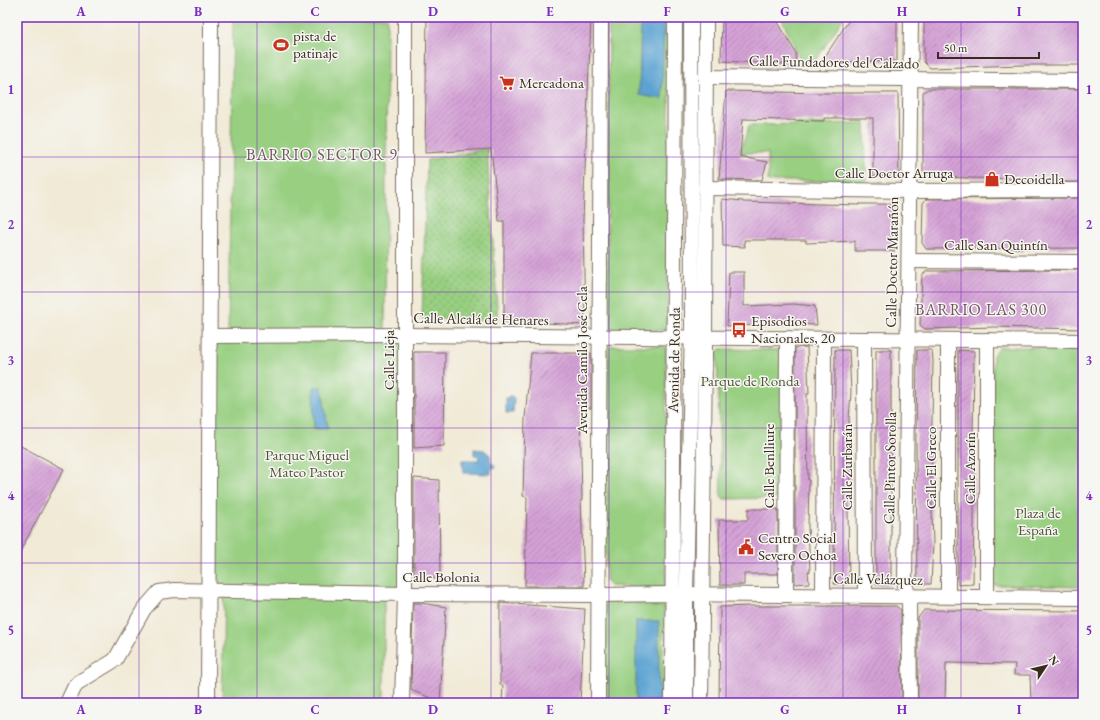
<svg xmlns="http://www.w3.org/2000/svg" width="1100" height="720" font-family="'EB Garamond',serif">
	<defs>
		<pattern id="grass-dots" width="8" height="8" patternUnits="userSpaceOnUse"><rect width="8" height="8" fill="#98cf81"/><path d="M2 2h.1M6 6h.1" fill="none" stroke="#7da869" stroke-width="1.8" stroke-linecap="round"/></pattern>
		<pattern id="building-hatch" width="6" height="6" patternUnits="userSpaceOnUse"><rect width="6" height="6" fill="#d5a2d7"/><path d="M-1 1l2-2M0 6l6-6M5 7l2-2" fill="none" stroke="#ae84ae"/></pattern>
	</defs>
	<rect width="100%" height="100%" fill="#f6f6f2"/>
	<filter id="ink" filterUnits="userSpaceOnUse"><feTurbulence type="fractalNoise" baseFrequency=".025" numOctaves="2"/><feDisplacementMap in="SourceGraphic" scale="8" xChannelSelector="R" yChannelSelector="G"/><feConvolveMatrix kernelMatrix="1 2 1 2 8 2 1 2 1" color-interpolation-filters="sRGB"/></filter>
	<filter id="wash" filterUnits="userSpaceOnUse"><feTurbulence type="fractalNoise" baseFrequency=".012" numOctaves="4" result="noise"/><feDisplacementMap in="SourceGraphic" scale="16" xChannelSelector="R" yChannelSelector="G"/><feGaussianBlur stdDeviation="0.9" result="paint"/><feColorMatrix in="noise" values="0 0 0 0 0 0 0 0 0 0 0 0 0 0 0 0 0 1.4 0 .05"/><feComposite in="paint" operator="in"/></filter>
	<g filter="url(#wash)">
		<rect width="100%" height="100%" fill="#f1ead7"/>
		<path fill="url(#grass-dots)" stroke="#6a7c50" d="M487,149l11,172 -76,-3 5,-158z"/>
		<g fill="#98cf81" stroke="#6a7c50">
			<path d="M233,17h154l-2,317 21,1 -1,259h-21v109h-162l2,-112h-16l2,-255h18z"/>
			<path d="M609,17h61l-3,311 -3,2h-54l-3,-2z"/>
			<path d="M781,17h63l-30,46 -13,-2z"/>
			<path d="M865,123l1,58h-98v-28h-28l9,-28z"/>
			<path d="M611,346h53l2,3v236l-4,3 -52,-2 -4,-4 2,-232z"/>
			<path d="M1000,347l83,1v239l-89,-2 -2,-7 1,-223z"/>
			<path d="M720,349l62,1 -1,148 -57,1 -3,-3 -4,-144z"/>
			<path d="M607,601l55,3 2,4 -1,95h-59l1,-99z"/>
		</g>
		<g fill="#5ba3d2" stroke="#4b6678">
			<path d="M641,17h23l-2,82 -23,-4z"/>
			<path d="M313,387h9l6,42h-14z"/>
			<path d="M509,396h2l3,2 -1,15h-7v-15h2z"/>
			<path d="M474,449l10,1 6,5 1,9h3l1,3 -4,2v5l-28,-1 -1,-13h17l-1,-5h-4z"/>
			<rect x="636" y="621" width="23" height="81"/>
		</g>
		<g id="blocks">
			<g fill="url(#building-hatch)">
				<path d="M427,17h164l-8,203 2,105 -81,-4v-100h-5l-8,-72 -66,4z"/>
				<path d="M722,17h53l21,36v12l-75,-4z"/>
				<path d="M851,17h46v44l-71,1v-7z"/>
				<path d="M924,17h159v48h-61l-92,3 -6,-6z"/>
				<path d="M928,89h155v93h-65v-3l-92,-2 -3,-5v-80z"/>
				<path d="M726,91l99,2h73l1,84 -26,-1v-58h-49v3l-81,-2 -3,38 27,5 -5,18 -43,-1z"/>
				<path d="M1083,198v50l-157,1 -4,-6 1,-40 3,-4z"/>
				<path d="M722,199l21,2v1l116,3v-1h37l-1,47h-40v-10l-49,2v-3h-62l1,7 -22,-1z"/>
				<path d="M1083,270v59l-89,-2 -69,2 -5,-4 2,-50 5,-4z"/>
				<path d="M729,272h15v34l49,-2 22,2 2,19 -24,-1 -66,2z"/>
				<path d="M807,347l2,47h-2v25l1,61h1l-1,46 2,46 -2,-1 1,12 -14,1v-236z"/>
				<path d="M835,350h14l2,42 -2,27 1,60 -2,29 1,76h-15z"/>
				<rect x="876" y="350" width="15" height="235"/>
				<path d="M917,350h15l1,10 -2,120 2,64 -2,40h-14l-1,-145z"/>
				<path d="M958,350l16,1 -1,87 2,12 -2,134 -15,1z"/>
				<path d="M414,352h31l-1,94 -30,2z"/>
				<path d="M531,353h60v55h-11l2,92h-1l3,86h-59l2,-89 -4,-1 2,-78z"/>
				<path d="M17,444l47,25 -47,88z"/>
				<path d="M414,478l25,2 1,99 -26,-2z"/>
				<path d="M748,509h30v65h-34v11h-24l-1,-65h29z"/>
				<path d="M413,603h8l25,4 -6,95 -29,-12z"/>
				<path d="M500,603l85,6 -5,94h-78l1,-18h-3z"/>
				<path d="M752,606h144l5,4 1,93h-183l1,-96z"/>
				<path d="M924,610l159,1v92h-52l-1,-28h-16l1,-11 -69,-1 -1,40h-27v-85z"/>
			</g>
		</g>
	</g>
	<g filter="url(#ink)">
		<use href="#blocks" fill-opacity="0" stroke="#7b6d5f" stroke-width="1"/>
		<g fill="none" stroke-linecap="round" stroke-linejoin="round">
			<g stroke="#7b6d5f" stroke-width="16">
				<g id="minor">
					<path d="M705,77l378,4"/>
					<path d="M705,188l205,3 173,-1"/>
					<path d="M909,261l174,1"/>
					<path d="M210,336l196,-1 677,6"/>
					<path d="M864,339l1,256"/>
					<path d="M987,340v257"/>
					<path d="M786,595l1,-257"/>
					<path d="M823,595l1,-256"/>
					<path d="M948,596v-256"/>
					<path d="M67,703l7,-15 5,-6 36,-22 29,-51 15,-17 15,-2 231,4 193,1 74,-1 411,4"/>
					<path d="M208,703l3,-686"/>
					<path d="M402,703l3,-109v-577"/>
					<path d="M598,703l3,-686"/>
					<path d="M672,703l3,-686"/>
					<path d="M686,703v-109l6,-269 -1,-308"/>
					<path d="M701,703l4,-350 1,-336"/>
					<path d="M910,703l-1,-107 -4,-11 6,-568"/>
				</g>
			</g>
			<use href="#minor" stroke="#fff" stroke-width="14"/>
		</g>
	</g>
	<path fill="none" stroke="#7b2cbf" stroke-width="1" stroke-opacity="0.55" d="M139,17v686M257,17v686M374,17v686M491,17v686M609,17v686M726,17v686M843,17v686M961,17v686M17,157h1066M17,292h1066M17,428h1066M17,563h1066"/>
	<defs>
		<g id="stadium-bare" transform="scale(1.2)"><path d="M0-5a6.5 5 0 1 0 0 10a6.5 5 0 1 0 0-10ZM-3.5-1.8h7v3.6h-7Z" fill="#c8321e" stroke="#f6f6f2" stroke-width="2.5" paint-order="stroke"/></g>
		<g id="supermarket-bare" transform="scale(1.2)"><path d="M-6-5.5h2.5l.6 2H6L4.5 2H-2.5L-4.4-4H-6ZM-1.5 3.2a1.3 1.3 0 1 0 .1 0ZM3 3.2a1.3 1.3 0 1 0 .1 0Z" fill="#c8321e" stroke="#f6f6f2" stroke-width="2.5" paint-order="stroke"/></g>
		<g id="shop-bare" transform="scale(1.2)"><path d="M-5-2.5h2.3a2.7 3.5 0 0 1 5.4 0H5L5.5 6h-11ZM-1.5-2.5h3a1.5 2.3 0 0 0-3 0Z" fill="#c8321e" stroke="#f6f6f2" stroke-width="2.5" paint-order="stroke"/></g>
		<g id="bus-bare" transform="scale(1.2)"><path d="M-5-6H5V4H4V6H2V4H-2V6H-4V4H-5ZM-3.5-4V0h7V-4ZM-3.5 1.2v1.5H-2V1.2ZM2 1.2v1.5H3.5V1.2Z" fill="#c8321e" stroke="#f6f6f2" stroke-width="2.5" paint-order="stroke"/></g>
		<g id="civic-bare" transform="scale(1.2)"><path d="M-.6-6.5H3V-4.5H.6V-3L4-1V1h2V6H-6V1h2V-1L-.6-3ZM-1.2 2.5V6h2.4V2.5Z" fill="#c8321e" stroke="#f6f6f2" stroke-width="2.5" paint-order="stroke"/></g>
	</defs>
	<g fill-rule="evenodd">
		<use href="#stadium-bare" x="281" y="45"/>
		<use href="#supermarket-bare" x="507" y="83"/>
		<use href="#shop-bare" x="992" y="179"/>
		<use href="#bus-bare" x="739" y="330"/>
		<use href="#civic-bare" x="746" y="547"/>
	</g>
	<g text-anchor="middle" stroke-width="3" stroke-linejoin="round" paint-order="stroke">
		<g font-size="15" fill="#3b2a1e" stroke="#f6f6f2" text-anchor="start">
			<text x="293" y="41">pista de<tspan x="293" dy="17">patinaje</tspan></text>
			<text x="519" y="88">Mercadona</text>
			<text x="1004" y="184">Decoidella</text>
			<text x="751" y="326">Episodios<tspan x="751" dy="17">Nacionales, 20</tspan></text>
			<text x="758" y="543">Centro Social<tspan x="758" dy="17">Severo Ochoa</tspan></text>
		</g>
		<g font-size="15" fill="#3b2a1e" stroke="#f6f6f2">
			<text transform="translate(834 62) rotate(1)" y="5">Calle Fundadores del Calzado</text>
			<text x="894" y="178">Calle Doctor Arruga</text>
			<text x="996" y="250">Calle San Quintín</text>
			<text transform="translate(892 262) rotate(-89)" y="5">Calle Doctor Marañón</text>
			<text transform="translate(481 319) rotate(1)" y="5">Calle Alcalá de Henares</text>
			<text transform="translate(389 360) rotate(-90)" y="5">Calle Lieja</text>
			<text transform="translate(582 360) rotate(-90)" y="5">Avenida Camilo José Cela</text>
			<text transform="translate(674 360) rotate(-89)" y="5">Avenida de Ronda</text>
			<text transform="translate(769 466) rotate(-90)" y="5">Calle Benlliure</text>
			<text transform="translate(847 467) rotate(-90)" y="5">Calle Zurbarán</text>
			<text transform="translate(890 468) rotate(-89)" y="5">Calle Pintor Sorolla</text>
			<text transform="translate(931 468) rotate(-90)" y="5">Calle El Greco</text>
			<text transform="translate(970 468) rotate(-90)" y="5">Calle Azorín</text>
			<text x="441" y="582">Calle Bolonia</text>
			<text transform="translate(878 579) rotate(1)" y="5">Calle Velázquez</text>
		</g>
		<g font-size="15" fill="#525337" stroke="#f6f6f2">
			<text x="750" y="386">Parque de Ronda</text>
			<text x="307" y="460">Parque Miguel<tspan x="307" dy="17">Mateo Pastor</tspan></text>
			<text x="1038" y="518">Plaza de<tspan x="1038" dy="17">España</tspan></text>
		</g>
		<g font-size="16" letter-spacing="1" fill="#71545f" stroke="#f6f6f2">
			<text x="322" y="160">BARRIO SECTOR 9</text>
			<text x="981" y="315">BARRIO LAS 300</text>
		</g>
	</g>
	<rect width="1100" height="720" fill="none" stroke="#f6f6f2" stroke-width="44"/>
	<g transform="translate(1046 666) rotate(55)" stroke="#f6f6f2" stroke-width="3" paint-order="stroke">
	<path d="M0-3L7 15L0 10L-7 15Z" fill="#3b2a1e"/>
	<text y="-6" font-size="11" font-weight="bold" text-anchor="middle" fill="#3b2a1e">N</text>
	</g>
	<path d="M938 52v6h101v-6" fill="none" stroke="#3b2a1e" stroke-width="2"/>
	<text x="944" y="52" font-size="12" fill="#3b2a1e" stroke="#f6f6f2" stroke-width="3" paint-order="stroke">50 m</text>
	<rect x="22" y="22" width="1056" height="676" fill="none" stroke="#7b2cbf" stroke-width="1.5"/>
	<g font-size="13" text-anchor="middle" font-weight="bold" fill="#7b2cbf">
		<text x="81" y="16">A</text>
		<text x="198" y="16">B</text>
		<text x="315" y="16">C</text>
		<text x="433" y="16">D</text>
		<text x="550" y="16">E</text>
		<text x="667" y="16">F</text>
		<text x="785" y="16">G</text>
		<text x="902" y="16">H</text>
		<text x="1019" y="16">I</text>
		<text x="11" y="94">1</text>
		<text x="1089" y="94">1</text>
		<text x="11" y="229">2</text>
		<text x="1089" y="229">2</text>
		<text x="11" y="365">3</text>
		<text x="1089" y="365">3</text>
		<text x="11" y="500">4</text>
		<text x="1089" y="500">4</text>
		<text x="11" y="635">5</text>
		<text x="1089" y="635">5</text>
		<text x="81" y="714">A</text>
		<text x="198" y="714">B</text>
		<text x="315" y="714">C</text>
		<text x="433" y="714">D</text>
		<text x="550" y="714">E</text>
		<text x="667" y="714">F</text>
		<text x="785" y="714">G</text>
		<text x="902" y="714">H</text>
		<text x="1019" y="714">I</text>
	</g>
</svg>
